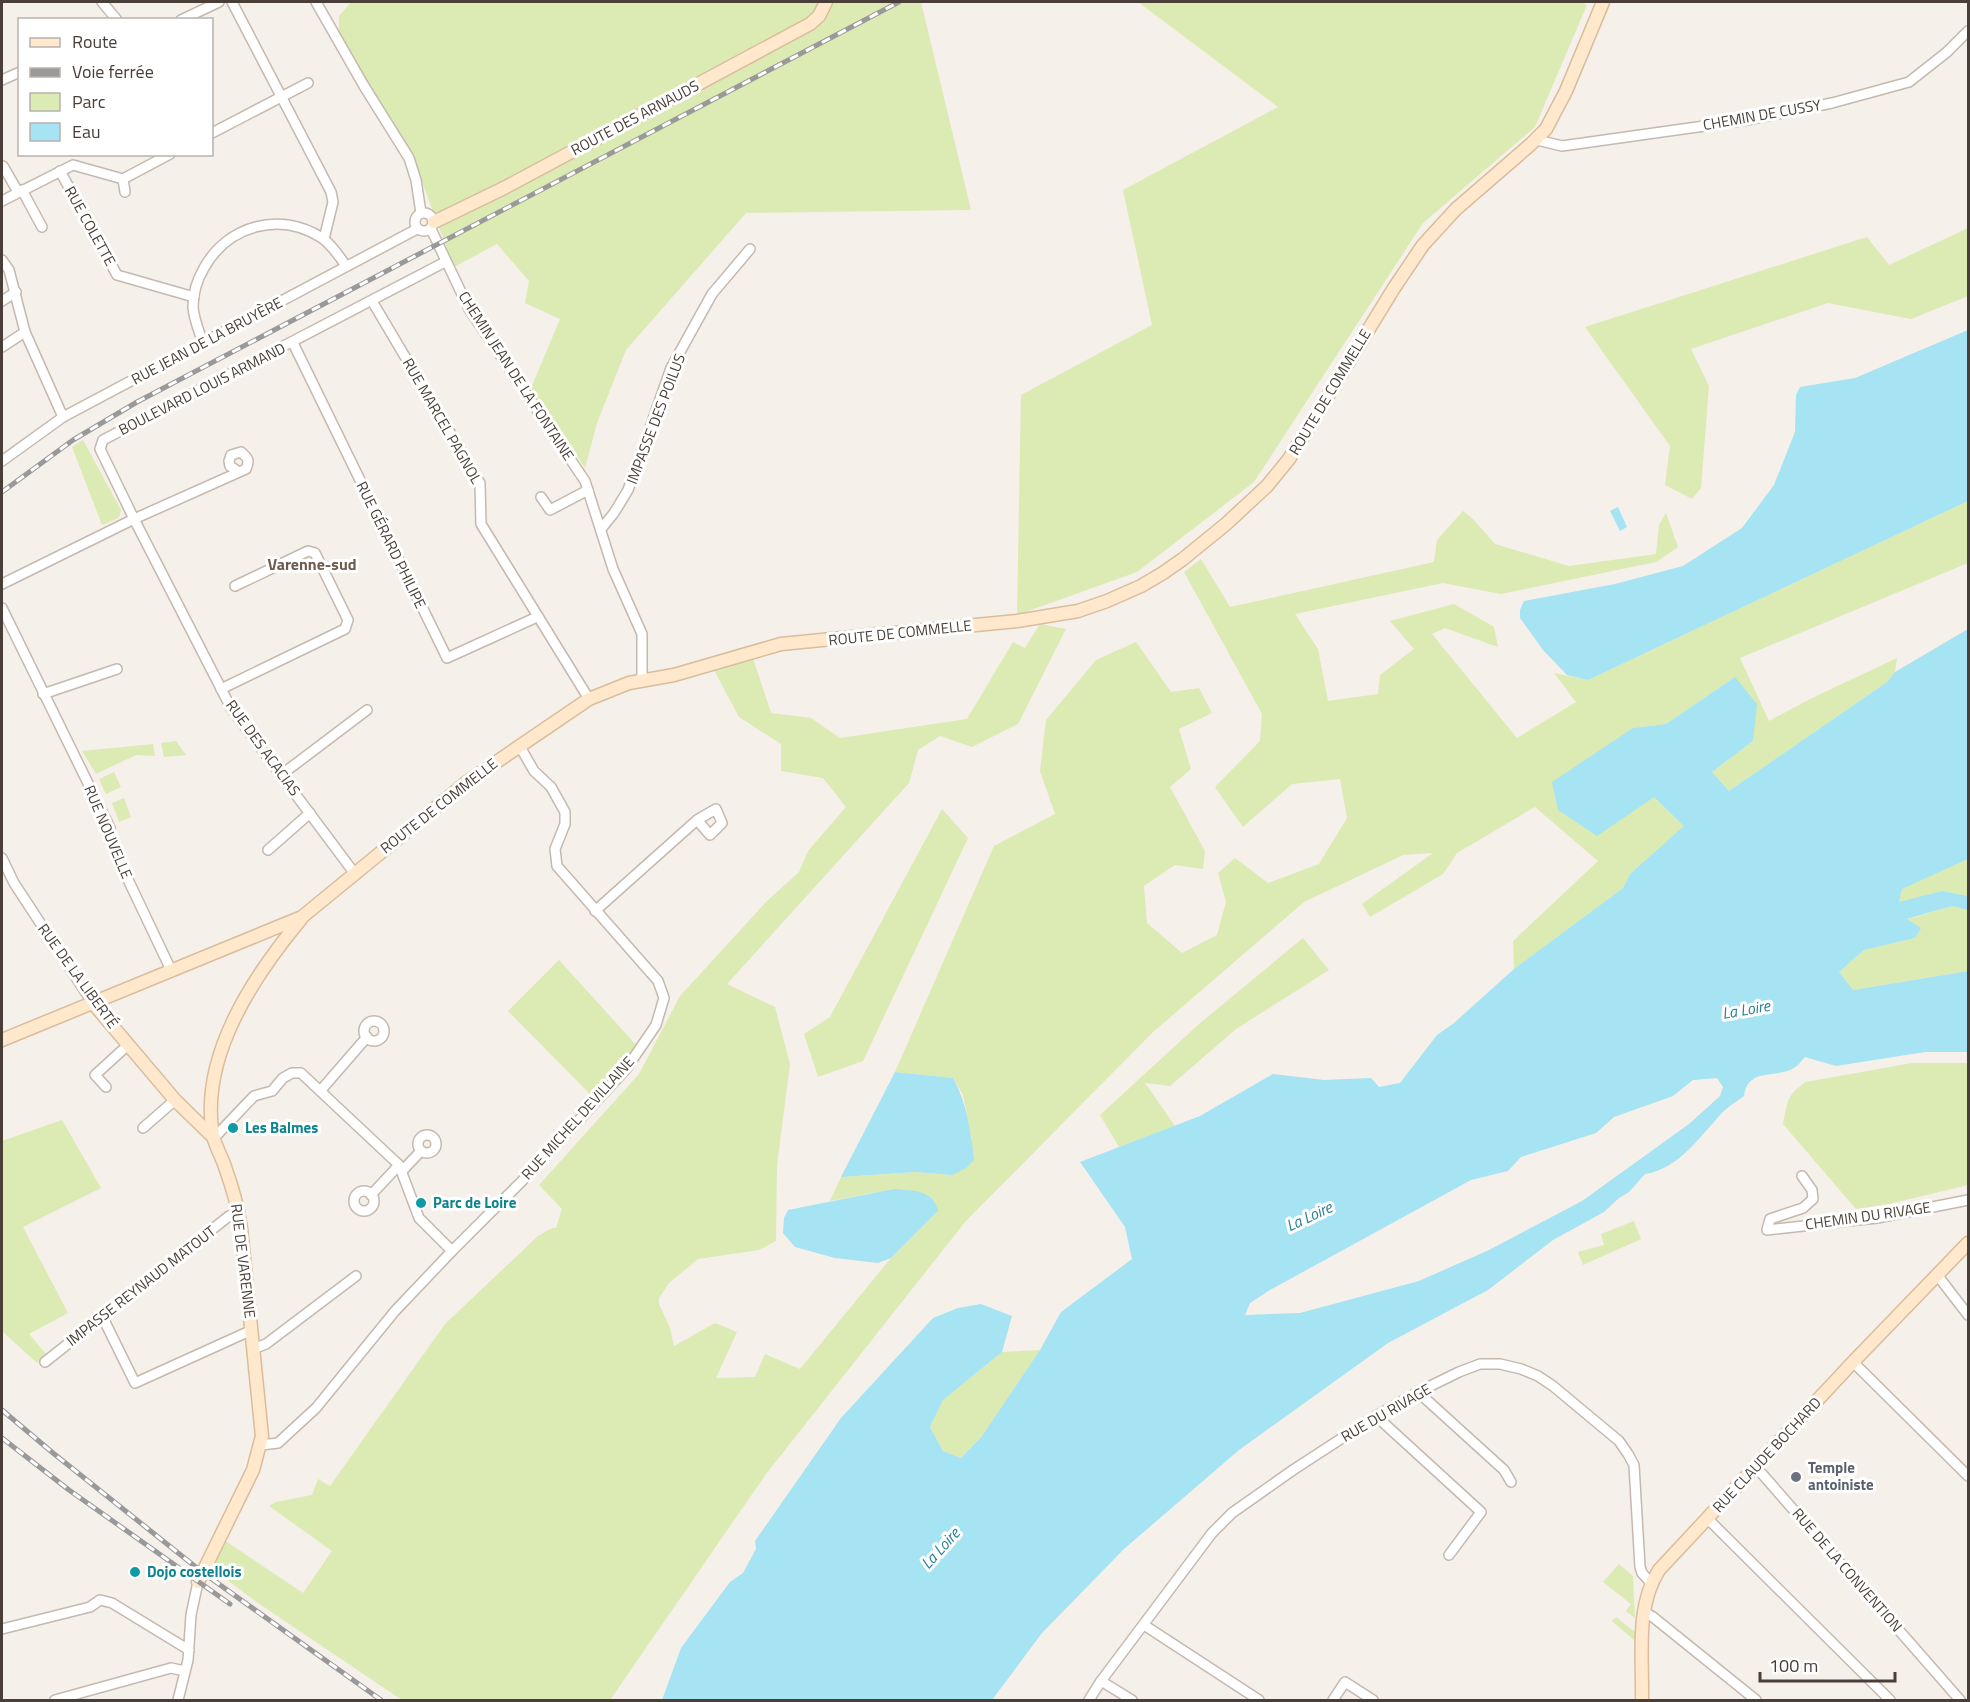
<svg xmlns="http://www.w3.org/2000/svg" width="1970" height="1702" font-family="'Titillium Web',sans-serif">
	<rect width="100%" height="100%" fill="#f5f0ea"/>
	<g fill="#dceab3">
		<path d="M351,2h570l50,208 -225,3 -120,137 -29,73 -12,45 -54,-80 29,-69 -35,-16 4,-22 -32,-37 -43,23 -44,-117 -71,-113v-21z"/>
		<path d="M1138,2h443l6,3 -52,122 -112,96 -169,259 -117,90 -120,43 4,-220 131,-70 -29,-135 155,-83z"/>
		<path d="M1968,228v68l-57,23 -83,-16 -137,46 18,37 -8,102 -9,11 -27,-14 5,-39 -85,-119 282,-90 22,28z"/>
		<path d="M83,440l38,70 -2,8 -17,7 -30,-78z"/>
		<path d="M1968,501v62l-228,95 29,63 41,-22 87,-41 -2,14 -8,10 -158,109 -17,-19 41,-31 -18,-64 -69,47 -33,4 21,69 31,29 -55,48 -7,14 -109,81 -1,-28 85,-80 -63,-54 -78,46 -14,21 -73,43 -8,-13 71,-51 -30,2 -99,47 -152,131 -187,189 -199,252 -156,226h-208l-144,-97 -47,-35 13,-28 79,53 29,-42 -63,-45 7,-4 36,-7 6,-16 12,7 115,-162 93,-88 14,-8h4l6,-19 -23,-24 100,-111 41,-78 86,-94 33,-30 9,-21 38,-44 -23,-29 -42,-7v-27l-42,-27 -25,-47 38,-15 19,58 40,5 29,20 127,-19 46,-77 12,6 15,-24 26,5 -48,95 -46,23 -32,-11 -22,14 -9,33 -182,201 48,23 15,57 -13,101 -1,76 -17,9 -61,9 -29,24 -10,15v6l11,24 4,18 41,-23 22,9 -21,46 39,-1 10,-23 35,15 91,-111 47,-47 -44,-22 -64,12 11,-24 75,-5 36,3 20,-35 -9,-45 -10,-17 -58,-6 99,-226 61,-32 -15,-43 6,-51 50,-60 40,-18 35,50 28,-4 13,25 -33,16 12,40 -21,18 35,64 -2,18 -28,-4 -31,21 3,37 35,30 35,-18 9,-33 -8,-29 17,-15 33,25 51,-19 28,-46 -7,-39 -48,5 -49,43 -28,-40 45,-46 2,-27 -78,-142 17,-13 29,48 204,-45 3,-22 26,-29 11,9 21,24 74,22 87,-12 3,-29 7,-12 12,34 -22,15 -155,32 -58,-11 -148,31 23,35 10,52 50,-7 2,-19 34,-26 -24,-28 64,-17 40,23 4,20 -53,-19 -13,6 85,104 59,-36 -22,-29 34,7z"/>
		<path d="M176,741l10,14 -22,2 -3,-14z"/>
		<path d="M153,744l2,12 -19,-1 -40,19 -14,-23z"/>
		<path d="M114,772l7,15 -15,7 -7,-15z"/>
		<path d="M124,798l7,19 -12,5 -7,-19z"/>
		<path d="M942,809l26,29 -105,223 -45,16 -14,-43 26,-17z"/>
		<path d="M1968,859v37l-26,-5 -43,12 2,-14z"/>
		<path d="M1952,906l16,4v61l-115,19 -14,-18 25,-22 51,-12 -9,-18z"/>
		<path d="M1303,938l26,32 -93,59 -66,57 -25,-3 30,43 -56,21 -19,-32 99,-91z"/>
		<path d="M559,960l78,86 -47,48 -82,-83z"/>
		<path d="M1912,1063h56v122l-79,19 -33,5 -73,-85c5,-22 3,-29 23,-42z"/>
		<path d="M62,1120l39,68 -78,39 45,86 -39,21 17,20 -9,9 -35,-32v-190z"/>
		<path d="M1634,1221l7,18 -58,26 -5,-13 26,-7 -3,-11z"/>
		<path d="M1040,1350l-58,86 -21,22 -18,-7 -13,-24 13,-27 59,-48z"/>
		<path d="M1619,1564l14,12 2,42 -9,-7 5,-7 -28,-22z"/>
		<path d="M1616,1617l19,15v9l-23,-20z"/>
	</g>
	<g fill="#a6e3f3" fill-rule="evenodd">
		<path d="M1968,330v171l-380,179 -21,-5 -24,-25 -23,-32v-8l4,-9 91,-17 68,-18 59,-38 32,-43 21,-53 1,-37 4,-8 55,-9z"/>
		<path d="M1618,507l9,20 -7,4 -10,-20z"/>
		<path d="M1968,629v230l-66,30 -3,13 43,-11 26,5v14l-16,-4 -45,13 14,9 -6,10 -51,12 -25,22 14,18 115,-19v81h-43l-89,14 -31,-9c-3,3 -7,9 -11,11 -19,11 -46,-1 -50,28 -6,5 -14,9 -19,14 -24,24 -45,59 -80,64l-16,18 -10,6 -15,14 -51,28 -65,50 -100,53 -149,107 -115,99 -82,84 -50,67h-330l19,-52 49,-66 13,-9 13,-24 -1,-8 86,-123 92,-100 25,-10 23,-4 31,12 -10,36 -59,48 -13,27 13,24 18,7 21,-22 58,-86 21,-38 71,-53 -7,-32 -45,-65 120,-46 73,-42 51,6 47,-2 8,9 21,-4 37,-48 17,-12 60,-54 109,-81 7,-14 54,-48 -30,-29 -57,39 -39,-26 -6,-28 81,-54 33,-4 69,-47 22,27 -4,37 -41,31 17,19 158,-109 8,-10zM1717,1078l6,9 -3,9 -31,28 -107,77 -93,49 -70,31 -119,32 -55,2 5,-12 20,-13 201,-110 37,-9 13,-14 75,-24 18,-16 59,-21 20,-16z"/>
		<path d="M895,1072l58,6c14,25 18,54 21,82l-8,8 -14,7 -36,-3 -75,5z"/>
		<path d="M894,1189c19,2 39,0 44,22l-47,47 -13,5 -43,-5 -40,-11 -12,-14 1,-15 4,-8z"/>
	</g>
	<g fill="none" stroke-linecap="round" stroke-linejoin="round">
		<g stroke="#c5b9af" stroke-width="12">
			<g id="street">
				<path d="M102,2l15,18"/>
				<path d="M232,2l99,190 2,10 -9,37"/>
				<path d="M316,2l48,84 45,72 7,22 5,33"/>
				<path d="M181,20l38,-18"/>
				<path d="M2,80l18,-8"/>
				<path d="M212,133l96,-50"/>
				<path d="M1537,140l25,6 185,-26 85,-17 77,-21 38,-30 21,-21"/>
				<path d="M3,166l15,26"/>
				<path d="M60,171l57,104 77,22"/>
				<path d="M123,179l2,13"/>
				<path d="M22,190l20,37"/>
				<path d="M2,201l71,-36 50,14 47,-25"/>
				<circle cx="424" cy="222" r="9"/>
				<path d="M431,229l38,80 116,172 28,88 29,65v47"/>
				<path d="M2,260l7,10 16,62 38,85"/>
				<path d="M2,301l14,-9"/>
				<path d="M372,301l108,182 1,41 108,175"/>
				<path d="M203,343c-4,-12 -9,-23 -10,-36 0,-13 4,-27 11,-39 24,-43 76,-57 118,-30 10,7 18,19 24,28"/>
				<path d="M293,343l154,315 90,-41"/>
				<path d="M2,347l23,-15"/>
				<path d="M2,461l61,-44 354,-188"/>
				<path d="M239,472l-9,-6 -1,-5 2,-6 10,-3c7,6 9,8 5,17l-112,50 97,189 124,166"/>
				<path d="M541,497l9,13 38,-20"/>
				<path d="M601,529l13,-16 14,-23 43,-122 41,-74 38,-45"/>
				<path d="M2,584l132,-65 -34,-70 3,-9 342,-178"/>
				<path d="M2,608l108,220 3,20 58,122"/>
				<path d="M221,689l124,-60 3,-9 -33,-67 -7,-2 -73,35"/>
				<path d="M43,694l74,-25"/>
				<path d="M281,775l86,-65"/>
				<path d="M268,850l42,-37"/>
				<path d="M2,858l12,25 78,119"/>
				<path d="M595,911l102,-91 13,15 12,-12 -6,-14 -19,11"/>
				<circle cx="374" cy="1031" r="10"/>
				<path d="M106,1087l-11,-12 33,-30"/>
				<path d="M321,1090l46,-53"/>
				<path d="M143,1128l32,-28"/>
				<circle cx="427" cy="1144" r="9"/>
				<path d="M214,1138l40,-42 18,-5 11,-13 9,-5h9l98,92 20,53 33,33"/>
				<path d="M402,1171l19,-20"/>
				<path d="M1802,1176l10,14 1,9 -10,9 -33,11 -3,11 110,-12 91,-18"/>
				<circle cx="364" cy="1201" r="10"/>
				<path d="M371,1195l28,-30"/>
				<path d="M1938,1276l30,39"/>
				<path d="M102,1316l33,67 117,-53"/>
				<path d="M253,1349l13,-5 90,-68"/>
				<path d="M45,1362l184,-146 10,-1"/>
				<path d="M1853,1362l115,114"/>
				<path d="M1418,1392l86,78 7,12"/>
				<path d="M1376,1416l105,96 -32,43"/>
				<path d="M261,1445l17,-2 38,-35 79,-97 57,-60 79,-79 95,-103 30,-44 8,-27 -6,-17 -101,-115 -2,-17 10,-25v-12l-14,-25 -17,-16 -15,-26"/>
				<path d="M1756,1467l204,233"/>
				<path d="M1708,1519l182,181"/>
				<path d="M1643,1611l10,6 103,83"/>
				<path d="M1144,1625l115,75"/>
				<path d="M2,1629l88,-22 10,-7 12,3 77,47"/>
				<path d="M1101,1681l31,19"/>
				<path d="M55,1700l116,-32 14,3"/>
				<path d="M178,1700l10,-40 3,-45 7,-33"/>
				<path d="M1089,1700l12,-19 111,-148 20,-20 61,-43 83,-54 42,-24 41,-20 21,-8h20l21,5 17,7 15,10 66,55 9,13 6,11 6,102 2,6 9,10"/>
				<path d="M1333,1700l12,-18 28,18"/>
			</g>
		</g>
		<g stroke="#d9bd9c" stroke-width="15">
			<g id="secondary">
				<path d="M434,222l72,-35 304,-163 9,-8 7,-14"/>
				<path d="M92,1002l83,98 39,38"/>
				<path d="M2,1040l300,-123 165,-135 122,-83 40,-16 45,-8 107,-31 236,-23 61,-10 29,-10 34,-15 22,-13 20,-14 43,-35 41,-38 22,-27 105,-171 29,-43 33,-36 74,-64 16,-16 20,-38 37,-89"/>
				<path d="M198,1582l55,-112 9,-34 -21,-208c-3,-20 -8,-39 -15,-58 -3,-11 -10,-22 -13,-34 -14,-79 40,-159 88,-217"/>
				<path d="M1642,1700c1,-43 -7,-93 17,-130l194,-208 115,-119"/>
			</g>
		</g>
		<use href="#street" stroke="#fff" stroke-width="9"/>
		<use href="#secondary" stroke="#ffe8cb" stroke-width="12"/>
		<g stroke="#999" stroke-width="5">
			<g id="rail">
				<path d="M2,492l71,-52 64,-38 762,-400"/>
				<path d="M2,1410l51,43 149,119 179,128"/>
				<path d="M2,1438l67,52 161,114"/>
			</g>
		</g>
		<use href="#rail" stroke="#fff" stroke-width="3" stroke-dasharray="9" stroke-linecap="butt"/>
	</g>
	<g fill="#0f9aa8" stroke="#fff" stroke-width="2">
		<circle cx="233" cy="1128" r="6"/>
		<circle cx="421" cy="1203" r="6"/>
		<circle cx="135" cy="1572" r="6"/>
	</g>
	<circle fill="#6b7280" stroke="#fff" stroke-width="2" cx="1796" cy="1477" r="6"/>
	<g text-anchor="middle" stroke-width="6" stroke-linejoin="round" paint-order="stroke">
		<g font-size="15" fill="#4a3f38" stroke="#fff">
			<text transform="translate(1762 115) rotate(-10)" y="5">CHEMIN DE CUSSY</text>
			<text transform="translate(635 118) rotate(-28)" y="5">ROUTE DES ARNAUDS</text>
			<text transform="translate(90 226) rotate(61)" y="5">RUE COLETTE</text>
			<text transform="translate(207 341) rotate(-28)" y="5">RUE JEAN DE LA BRUYÈRE</text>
			<text transform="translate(516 376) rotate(57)" y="5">CHEMIN JEAN DE LA FONTAINE</text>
			<text transform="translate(202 389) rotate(-27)" y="5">BOULEVARD LOUIS ARMAND</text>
			<text transform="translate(1330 392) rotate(-59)" y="5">ROUTE DE COMMELLE</text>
			<text transform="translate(656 419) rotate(-69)" y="5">IMPASSE DES POILUS</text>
			<text transform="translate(442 421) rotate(60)" y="5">RUE MARCEL PAGNOL</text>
			<text transform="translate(391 545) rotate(64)" y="5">RUE GÉRARD PHILIPE</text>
			<text transform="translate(900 633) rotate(-6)" y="5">ROUTE DE COMMELLE</text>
			<text transform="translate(263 748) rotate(54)" y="5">RUE DES ACACIAS</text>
			<text transform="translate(439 806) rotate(-38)" y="5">ROUTE DE COMMELLE</text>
			<text transform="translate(108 832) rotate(67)" y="5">RUE NOUVELLE</text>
			<text transform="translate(78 976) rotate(54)" y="5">RUE DE LA LIBERTÉ</text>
			<text transform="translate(578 1118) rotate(-48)" y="5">RUE MICHEL DEVILLAINE</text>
			<text transform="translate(1868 1216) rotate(-8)" y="5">CHEMIN DU RIVAGE</text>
			<text transform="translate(243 1261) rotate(83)" y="5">RUE DE VARENNE</text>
			<text transform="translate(141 1286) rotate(-38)" y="5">IMPASSE REYNAUD MATOUT</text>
			<text transform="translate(1386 1413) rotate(-30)" y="5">RUE DU RIVAGE</text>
			<text transform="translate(1767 1455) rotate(-47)" y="5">RUE CLAUDE BOCHARD</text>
			<text transform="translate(1847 1570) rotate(49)" y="5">RUE DE LA CONVENTION</text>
		</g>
		<g font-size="15" font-weight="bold" fill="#0d838f" stroke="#fff" text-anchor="start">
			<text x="245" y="1133">Les Balmes</text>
			<text x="433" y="1208">Parc de Loire</text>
			<text x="147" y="1577">Dojo costellois</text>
		</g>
		<g font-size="15" font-weight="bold" fill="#5b616d" stroke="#fff" text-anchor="start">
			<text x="1808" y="1473">Temple<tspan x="1808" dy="17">antoiniste</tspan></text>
		</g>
		<g font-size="16" font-weight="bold" fill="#6d5b4f" stroke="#fff">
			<text x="312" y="570">Varenne-sud</text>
		</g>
		<g font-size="16" font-style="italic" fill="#277f98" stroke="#fff">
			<text transform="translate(1746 1009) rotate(-10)" y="6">La Loire</text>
			<text transform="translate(1309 1216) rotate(-25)" y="6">La Loire</text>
			<text transform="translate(940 1548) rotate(-48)" y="6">La Loire</text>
		</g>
	</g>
	<rect width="1970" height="1702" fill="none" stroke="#4a3f38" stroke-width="6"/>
	<rect x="18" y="18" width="195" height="138" fill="#ffffff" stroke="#b7b2af" stroke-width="1.5"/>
	<rect x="30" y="38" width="30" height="9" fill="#ffe8cb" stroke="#b7b2af" stroke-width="1.5"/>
	<text x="72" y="48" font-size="18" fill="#4a3f38">Route</text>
	<rect x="30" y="68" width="30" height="9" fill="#999999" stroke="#b7b2af" stroke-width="1.5"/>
	<text x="72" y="78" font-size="18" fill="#4a3f38">Voie ferrée</text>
	<rect x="30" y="93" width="30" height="18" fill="#dceab3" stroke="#b7b2af" stroke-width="1.5"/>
	<text x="72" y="108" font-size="18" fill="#4a3f38">Parc</text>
	<rect x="30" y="123" width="30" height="18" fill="#a6e3f3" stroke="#b7b2af" stroke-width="1.5"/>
	<text x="72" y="138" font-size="18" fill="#4a3f38">Eau</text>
	<path d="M1760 1672v9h135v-9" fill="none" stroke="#4a3f38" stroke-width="3"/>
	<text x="1769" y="1672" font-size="18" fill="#4a3f38" stroke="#ffffff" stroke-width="4.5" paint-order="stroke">100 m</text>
</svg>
